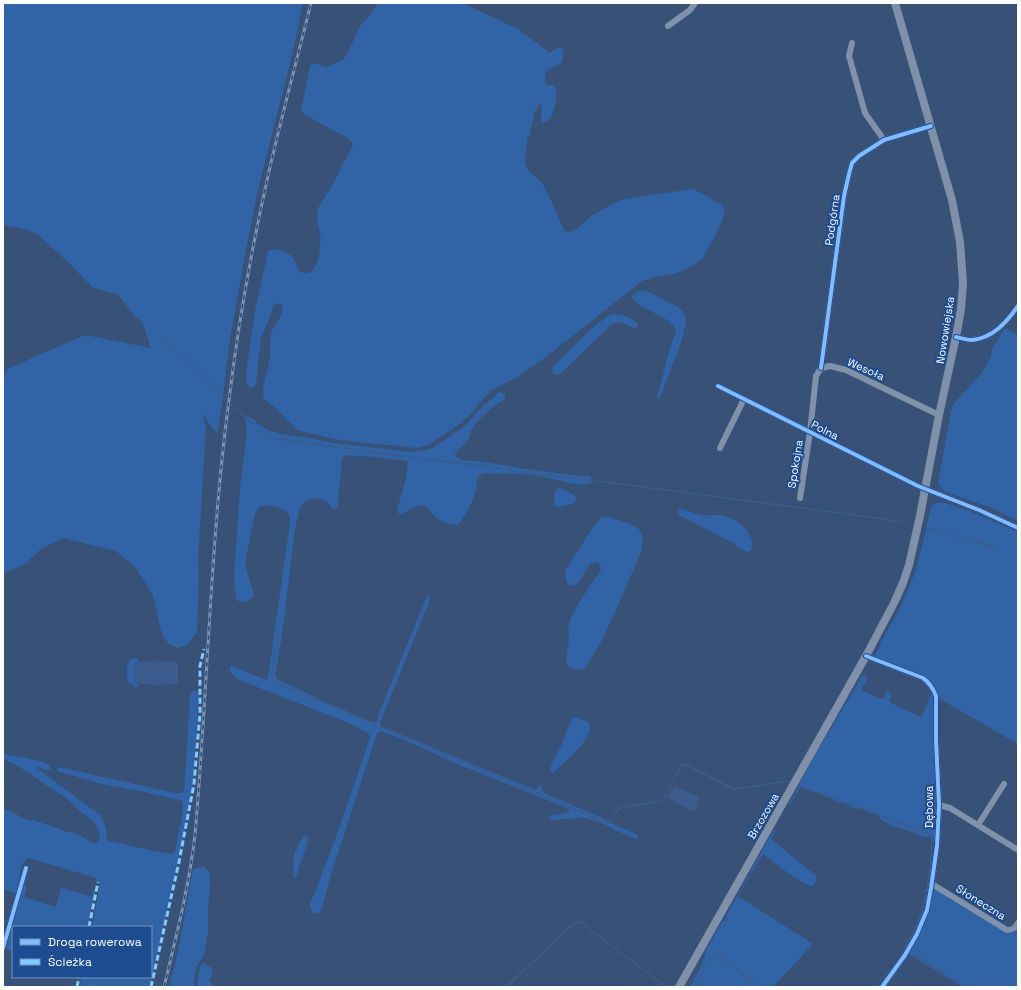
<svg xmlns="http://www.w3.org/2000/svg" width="1021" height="990" font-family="'Space Grotesk',sans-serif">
	<rect width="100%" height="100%" fill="#385176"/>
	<g fill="#3163a7">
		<path d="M3,3h300l-10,49 -35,138 -13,65 -16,91 -7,58 -5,30 -16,-22 5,15 -8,132 1,16 -2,57 -10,13 -10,3 -8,-4 -7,-9 -9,-40 -17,-27 -20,-17 -53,-13 -22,11 -16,15 -22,10v-194l4,-11 78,-34 66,13 -9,-27 -6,-3 -18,-24 -25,-6 -25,-26 -32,-29 -14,-5 -19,-3z"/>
		<path d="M377,3h86l57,27 30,23 7,-5h5c3,5 1,10 -1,16l-13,5 -3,3v11l2,2h7c5,8 1,26 -4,33 -2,3 -5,4 -8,5 -3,-6 1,-13 -1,-19h-2l-2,5 -2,2 -6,26 -2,-1c2,11 -5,20 -1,30 3,8 10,10 15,16 2,2 3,6 5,8 7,13 12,27 18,40 3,2 5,2 8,1 7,-3 12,-9 18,-14 9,-6 25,-15 36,-18l66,-10 8,3 23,14 2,6 -3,9 -7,15 -12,22 -16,11 -13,5 -16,2 -16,5 -96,76 -27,19 -27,14 -11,11 -10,13 -14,12 -30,20 -11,2 -76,-8 -19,-4 -24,-6 -24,-24 -9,-7c-3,-15 3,-23 5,-37 2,-9 0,-19 2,-28 3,-11 14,-17 11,-29l-4,-2 -5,3 -2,9 -10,22 -5,47 -3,4h-3l-3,-4 -1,-11 9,-62 13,-60c7,-4 21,1 25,7 5,5 3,15 12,15 16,1 16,-31 15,-42 -1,-5 -4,-12 -3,-18 1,-9 12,-21 16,-29 3,-6 6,-11 8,-17 4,-7 8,-14 12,-22l-2,-4 -3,-3 -43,-23 -4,-4 9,-45 4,-3 12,4 17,-7 6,-10 11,-24 11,-12z"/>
		<path d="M643,290l6,2 29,15 6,6 2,8 -4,19 -22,58 -3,-1v-1l3,-9 9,-36 7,-20 -2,-5 -7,-6 -29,-16 -6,-5v-3l5,-4z"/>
		<path d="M611,314c11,0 18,2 27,10v3l-4,1 -10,-5 -7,-1 -7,4 -51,49c-5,0 -6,-2 -7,-7 18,-19 37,-39 59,-54z"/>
		<path d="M1007,328l11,7v185l-4,-1 -25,-12 -40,-14 -8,-4 -3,-7 14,-75 5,-7 24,-26 10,-17 1,-8 12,-19z"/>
		<path d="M499,392l4,1 2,2v4c-12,8 -25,17 -33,30 -2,4 -2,8 -4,11 -4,6 -10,8 -13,14l1,3 6,3 24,2 33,6 60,8h11l2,3 -1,4c-14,4 -28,-2 -42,-5 -16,-4 -34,-4 -51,-4 -6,0 -14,-2 -19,2 -4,2 -1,10 -3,14 -3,13 -10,24 -18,35 -13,0 -25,-7 -31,-18l-8,-2 -18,9h-2l-2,-4c3,-10 13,-41 10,-49l-32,-4 -30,-2 -3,4 -4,44 -1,5 -3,1h-2l-4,-7 -6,-3 -8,-1 -9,3 -5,7 -5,21 -13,107 -7,39 2,4 42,20 53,23h3l2,-1 2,-8 48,-117 2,-1 1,1 -1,6 -49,121 1,3 152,63 3,1 3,-4h2l3,7 54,23 19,10 19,8 2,2v2l-2,1 -21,-9 -15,-8 -14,-4h-10l-25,2 -2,-1v-3l18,-3 2,-1v-2l-2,-2 -107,-43 -51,-23 -28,-11 -4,2 -47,145 -8,30 -3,5h-5c-7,-7 -4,-11 0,-18l23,-61 33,-96 -1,-4 -18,-10 -114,-45 -7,-8v-4l2,-1 34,14 2,-2 21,-148 1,-14c-9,-11 -19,-12 -31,-9l-4,7 -8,39 -2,13 8,25v6l-6,4 -7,1 -4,-3 -2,-22 6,-90 7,-53 -2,-16 3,-1 5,1 6,7 9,5 13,4 22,3 38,7 70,8 19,-3 11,-6 26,-19 13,-15z"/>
		<path d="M558,488c7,2 15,4 19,11l-4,5 -15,3 -4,-2 1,-14z"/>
		<path d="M940,502l5,1 21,7 52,22v212l-78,-45 -7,-16 -5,-4 -10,-6 -42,-16 -1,-3 4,-6 2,-7 15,-25 9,-19 10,-25 7,-26 9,-39 3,-4z"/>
		<path d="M680,509c9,1 16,6 25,6 5,1 11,-1 16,0 15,3 34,17 31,34l-4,3 -3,-1 -14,-9 -52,-27 -1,-4z"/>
		<path d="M602,517h8l23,8 7,5 3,7 -1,12 -21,50 -20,43 -13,22 -5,6c-24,1 -15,-16 -14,-31 0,-7 -2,-13 1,-19 8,-18 20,-34 31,-50l-1,-6 -3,-2 -7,2 -11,18 -5,4 -5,-1 -3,-5 -1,-9 28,-44z"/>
		<path d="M136,658l2,1v2l-3,2 1,20 3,2 -1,2h-3l-6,-4c-3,-8 -4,-17 2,-24z"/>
		<path d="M864,675l3,2v4l-6,7 2,3 19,8 2,-1 2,-6 2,-1 3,3v3l-2,4 2,2 30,14 8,-16 -1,-1 4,-8 1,3c0,49 5,98 2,147h-2v-2l-3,-4c-3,1 -3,2 -7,1 -3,-1 -6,-3 -8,-4 -12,-5 -28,-6 -36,-16v-2l-18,-7 -3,1 -8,-2 -1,-3c-7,-2 -15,-1 -20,-7l-28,-11 -11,19 -1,-1 22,-42 51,-86z"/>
		<path d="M193,690l4,1 2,4 -6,89 -8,46 -35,157h-70l1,-10h70v-50h-59l8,-44v-1l-4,-1v-3l-68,-20 -6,6 -6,28 -3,1 -10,-3v-82l25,12h5l30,10 2,3 2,-2c10,2 17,5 24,12h5l4,-4 -1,-8 -6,-10 -12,-9 -11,-11 -52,-35 -15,-7v-5c13,3 38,5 47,12l1,3 -4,1 -9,-3 -1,1 63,47c5,8 8,16 6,25l48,11 18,3 3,-2 8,-41 -1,-9 -3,-2 -39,-9 -38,-7 -45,-13v-3l2,-1 116,26h6l3,-2 1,-13 5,-83z"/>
		<path d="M575,717l13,5c1,2 2,4 2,6 1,12 -29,39 -38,45l-2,-1 1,-7 10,-19 10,-26z"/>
		<path d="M774,830l1,1 -4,8 45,37 1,5 -4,5c-12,-1 -39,-24 -50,-32l-12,20 -1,-2z"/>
		<path d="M306,836l2,1c0,8 -4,15 -6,22 -3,6 -4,13 -6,19h-2l-1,-2 1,-23 9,-16z"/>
		<path d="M203,867h2l3,4 2,4v12l-2,20v26l-4,22 -8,12 -3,20h-24l9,-36 15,-82z"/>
		<path d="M748,876l1,1 -11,19 75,48 -40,43h-83l11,-21 5,-13 -1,-1 18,-32 2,1 2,-4 -1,-1z"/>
		<path d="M24,886h3l-3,11 32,10 5,-19 31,9 2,-8 1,3 -7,35h-75v24l-7,-2 13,-50z"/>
		<path d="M935,890h3l70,43 5,-1 5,-3v58h-56l-53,-33 7,-14 17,-47z"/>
		<path d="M202,963l5,2 5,3c1,5 1,9 -3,12l4,7h-16l2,-17z"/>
	</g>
	<g fill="#3b5c8d">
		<path d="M137,662c10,0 34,-3 41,2v18l-2,2c-7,1 -35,2 -40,-2 -3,-3 -2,-5 -2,-9 -1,-5 -1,-8 3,-11z"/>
		<path d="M674,787c8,0 16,7 24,10l1,2 -3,11 -2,1c-7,-3 -22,-8 -26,-15z"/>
	</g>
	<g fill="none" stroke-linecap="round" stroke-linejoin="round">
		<g stroke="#3b5c8d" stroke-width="1.5">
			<path d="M160,335l44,42 21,23"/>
			<path d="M231,405l23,19"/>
			<path d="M260,430l6,6 4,2 192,26"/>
			<path d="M463,464l24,2 26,5 81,10"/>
			<path d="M598,481l287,38 17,3"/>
			<path d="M926,527l71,21"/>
			<path d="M279,627l-7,49 1,4 2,2 332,141c7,-2 8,-11 13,-15l41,-7 3,-3 17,-33 4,-1 49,25 55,-8"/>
			<path d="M799,786l131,48 2,6c-2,26 -4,54 -13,79 -3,10 -9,19 -14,28v3"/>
			<path d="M913,954l52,33"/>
			<path d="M506,987l65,-61 6,-4h3l86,65"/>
			<path d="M695,987l15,-28c2,-4 4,-7 8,-5l40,33"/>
		</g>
		<g stroke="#7f92a9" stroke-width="6">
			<path d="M668,26l22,-16 5,-7"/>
			<path d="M852,43l-3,13 16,57 19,27"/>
			<path d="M956,337c5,1 11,3 16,3 21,-2 35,-18 46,-34"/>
			<path d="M821,368l23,-172 5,-22 3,-11 7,-7 25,-16 47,-14"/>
			<path d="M718,386l200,100 61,24 39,18"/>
			<path d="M720,448l24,-49"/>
			<path d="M800,498l10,-66 6,-56 5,-8 9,-2 16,4 93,45"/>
			<path d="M866,656l57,22c7,5 10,10 13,18v44l3,65 -2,41 -6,42 -4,22 -10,24 -12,21 -23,32"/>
			<path d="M939,805l11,3 68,42"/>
			<path d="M978,825l26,-41"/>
			<path d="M932,884l75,46c6,0 8,-2 11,-7"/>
			<path d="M3,948l23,-80"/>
		</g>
		<path stroke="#7f90a9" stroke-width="8" d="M679,987l187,-331 28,-53 9,-20 6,-18 11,-49 19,-101 17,-78 5,-28 2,-25 -3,-42 -8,-42 -57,-197"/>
		<g stroke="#8091a9" stroke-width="3">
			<path id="rail" d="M164,987c12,-50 25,-100 31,-152 13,-147 15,-296 35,-443 9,-73 22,-145 38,-216 13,-58 29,-116 43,-173"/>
		</g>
		<use href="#rail" stroke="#1d4c91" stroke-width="1.5" stroke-dasharray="4.5" stroke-linecap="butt"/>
		<g stroke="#80caff" stroke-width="3" stroke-dasharray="6 3" stroke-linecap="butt">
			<path d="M89,927l9,-45"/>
			<path d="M77,987l2,-10"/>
			<path d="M151,987l28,-125 15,-78 6,-71v-47l4,-17"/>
		</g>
		<g stroke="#1d4c91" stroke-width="6">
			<g id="cycleway">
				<path d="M956,337c5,1 11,3 16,3 21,-2 35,-18 46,-34"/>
				<path d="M821,368l23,-172 5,-22 3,-11 7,-7 25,-16 47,-14"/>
				<path d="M718,386l200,100 61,24 39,18"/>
				<path d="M866,656l57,22c7,5 10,10 13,18v44l3,65 -2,41 -6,42 -4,22 -10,24 -12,21 -23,32"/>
				<path d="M3,948l23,-80"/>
			</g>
		</g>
		<use href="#cycleway" stroke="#80bcff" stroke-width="4"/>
	</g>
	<g text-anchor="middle" stroke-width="4" stroke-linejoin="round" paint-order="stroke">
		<g font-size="11" fill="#fff" stroke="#1d4c91">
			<text transform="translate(832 220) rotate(-82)" y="4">Podgórna</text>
			<text transform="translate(945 330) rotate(-81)" y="4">Nowowiejska</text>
			<text transform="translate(866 369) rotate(24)" y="4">Wesoła</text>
			<text transform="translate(825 430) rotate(27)" y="4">Polna</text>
			<text transform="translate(795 464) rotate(-81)" y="4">Spokojna</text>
			<text transform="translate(929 807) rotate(-90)" y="4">Dębowa</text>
			<text transform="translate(763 816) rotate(-60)" y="4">Brzozowa</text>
			<text transform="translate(981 902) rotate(32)" y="4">Słoneczna</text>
		</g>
	</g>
	<rect width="1021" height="990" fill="none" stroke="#ffffff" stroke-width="8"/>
	<rect x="12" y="926" width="140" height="52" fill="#1d4c91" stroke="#7794bd"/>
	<rect x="20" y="939" width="20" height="6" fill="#80bcff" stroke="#7794bd"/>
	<text x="48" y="946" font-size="12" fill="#ffffff">Droga rowerowa</text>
	<rect x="20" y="959" width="20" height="6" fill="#80caff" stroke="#7794bd"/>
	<text x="48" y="966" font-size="12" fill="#ffffff">Ścieżka</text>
</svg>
